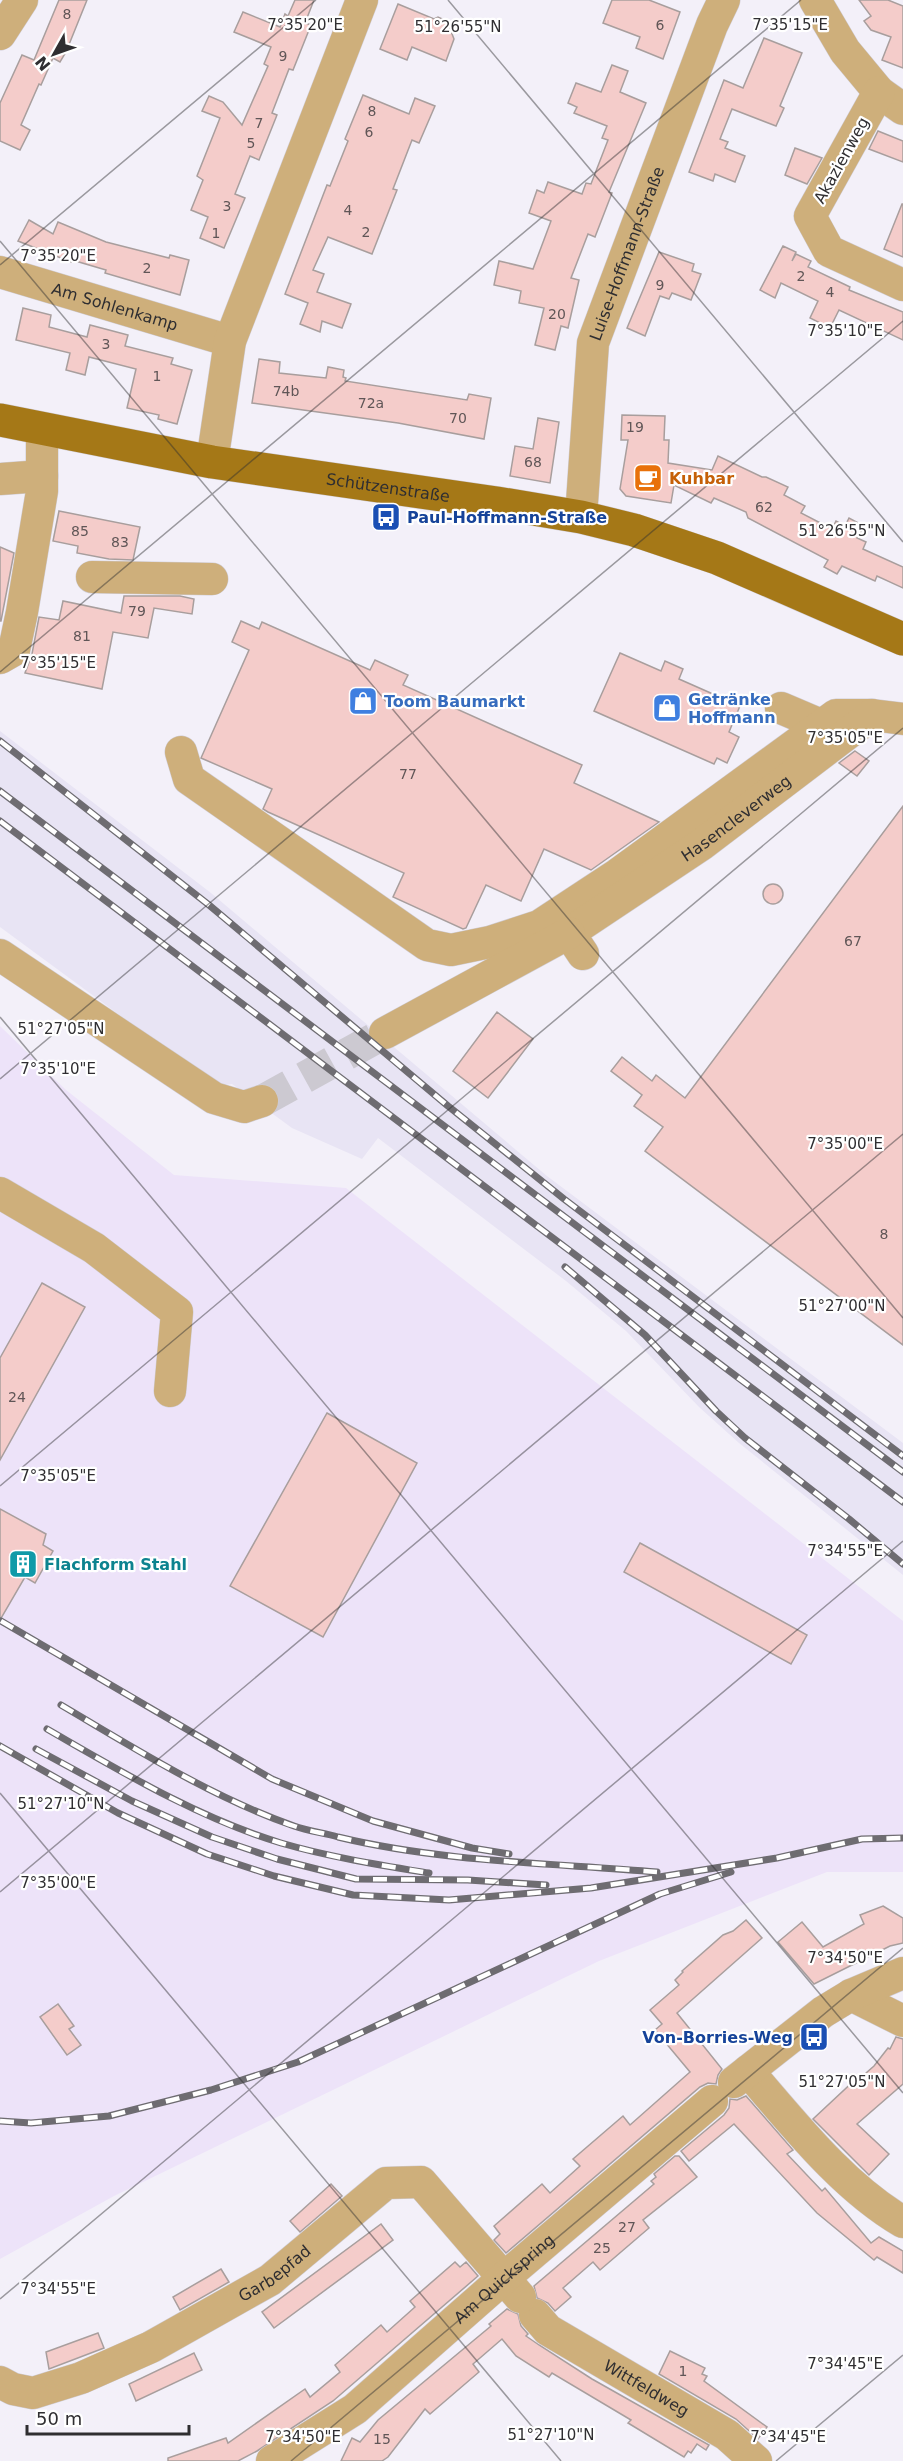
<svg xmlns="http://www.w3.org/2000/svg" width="903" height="2461" font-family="'DejaVu Sans',sans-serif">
	<rect width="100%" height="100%" fill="#f3f0f9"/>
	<path fill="#ede3f9" d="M0,1026l66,64 108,85 172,13 557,433v251h-76l-228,89 -485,235 -114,63z"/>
	<path fill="#e8e4f4" d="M0,731l211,162 336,283 356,267v132l-164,-132 -40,-36 -73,-76 -60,-50 -188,-143 -16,21 -70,-31 -60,-44 -16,2 -216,-159z"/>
	<g fill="#f4ccca" stroke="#a89e9d" stroke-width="1.5">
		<path d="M59,0h28l-21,52 -6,10 -7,-4 -12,27 -2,-1 -18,41 9,5 -10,20 -20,-9v-38l22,-48 12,5z"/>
		<path d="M295,0h19l-9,23 6,2 -18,45 -4,-1 -17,44 5,2 -18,45 -9,-4 -15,38 10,4 -21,50 -24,-10 8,-21 -17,-7 12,-30 -6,-4 23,-58 -18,-7 7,-15 14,6 19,23 26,-59 -4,-2 7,-17 -37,-15 9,-20 37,15 5,-13 3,2z"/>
		<path d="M612,0h37l31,12 -17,47 -27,-11 4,-11 -37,-14z"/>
		<path d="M859,0h29l15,6v62l-21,-8 9,-23 -20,-7 -7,-9 7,-5z"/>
		<path d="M398,4l36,15 4,-2 9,4 7,18 -8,22 -34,-14 -5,13 -27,-11z"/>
		<path d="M764,38l38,15 -22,53 4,2 -8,18 -44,-17 -12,30 8,3 -3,6 20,8 -10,26 -20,-8 -2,7 -24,-9 35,-92 19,8z"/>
		<path d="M612,65l16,6 -8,21 26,11 -37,89 3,1 -17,44 -7,-3 -17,44 8,2 -11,48 -7,-2 -6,24 -20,-5 9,-37 -25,-5 2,-12 -27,-6 5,-24 34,8 18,-48 -22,-8 8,-23 7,3 4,-11 34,12 4,-11 5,1 17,-44 -6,-2 5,-12 -33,-13 3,-6 -9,-4 8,-20 25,9z"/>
		<path d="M363,95l46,19 6,-16 20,8 -16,37 -7,-3 -19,49 4,1 -25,64 -44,-17 -15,33 11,4 -7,18 34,12 -9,24 -20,-7 -2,11 -20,-8 8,-21 -23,-9 42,-109 3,1 18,-45 -3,-2z"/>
		<path d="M878,131l25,10v21l-34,-13z"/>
		<path d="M795,148l27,10 -15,26 -22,-9z"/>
		<path d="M902,204h1v53l-19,-8z"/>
		<path d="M29,220l24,14 5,-12 48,20 63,16 1,-3 19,5 -9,35 -75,-22 1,-3 -34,-10 -1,2 -53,-21z"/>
		<path d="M783,246l13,6 -4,9 4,-7 15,7 -3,6 42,20 -1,3 54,22v28l-64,-30 -9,18 -20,-10 8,-17 -37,-18 -6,15 -15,-8z"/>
		<path d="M659,252l35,12 -2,7 9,3 -10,26 -19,-7 -3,6 -9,-3 -15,40 -18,-8z"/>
		<path d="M23,308l28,7 -2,12 38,10 3,-12 38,10 -3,11 48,12 -2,6 21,6 -15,54 -19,-5 1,-4 -32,-7 9,-39 -47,-12 -4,18 -19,-5 4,-17 -54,-13z"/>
		<path d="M259,359l21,3 -1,11 47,5 2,-11 16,3 -1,7 3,1 -1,3 122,19 2,-6 22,4 -7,41 -86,-16 -146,-20z"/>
		<path d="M622,415l43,1 -1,24h5l-1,23 44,7 6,-14 44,21h4l22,10 -4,8 21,11 -4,7 31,16 4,-8 9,5 4,-8 15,8 -7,12 9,4 -3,7 40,18v21l-26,-12 -2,5 -33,-15 -5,8 -13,-7 4,-7 -80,-42 -2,-6 -32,-14 -3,5 -37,-18 -3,18 -45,-7 -6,-7 8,-49h-7z"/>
		<path d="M538,418l21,4 -9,61 -40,-7 5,-30 18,3z"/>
		<path d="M59,511l81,16 -7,33 -24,-1 -32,-6 1,-7 -25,-5z"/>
		<path d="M0,547l14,6 -13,68h-1z"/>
		<path d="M124,596h56l14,3 -2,15 -38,-6 -6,30 -35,-6 -11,57 -77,-16 7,-19 7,-37 20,3 4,-19 58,12z"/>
		<path d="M241,621l18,8 3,-7 108,48 5,-10 33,15 -5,10 179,80 -8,18 85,39 -68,48 -47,-21 -23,52 -35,-16 -20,43 -3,1 -70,-32 11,-24 -136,-61 -5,-3 9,-20 -71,-31 48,-108 -17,-8z"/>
		<path d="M620,653l41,18 4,-10 18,8 -4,10 61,27 -11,26 10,5 -12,26 -10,-5 -3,6 -120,-53z"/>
		<path d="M855,751l14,10 -12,15 -18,-13z"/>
		<path d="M903,806v539l-258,-194 18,-24 -29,-21 8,-11 -31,-24 11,-14 30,24 4,-6 29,23z"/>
		<circle cx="773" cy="894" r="10"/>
		<path d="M497,1012l36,27 -45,59 -35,-27z"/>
		<path d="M42,1283l43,24 -85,153v-102z"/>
		<path d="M327,1413l90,50 -94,174 -93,-51z"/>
		<path d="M0,1509l46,25 -3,11 10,6 -18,32 -10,-6 -25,43z"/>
		<path d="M640,1543l167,92 -16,29 -167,-92z"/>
		<path d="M883,1906l20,12v25l-13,3 -76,38 -36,-42 24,-20 21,25 41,-23 -4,-9z"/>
		<path d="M746,1920l16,18 -85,75 45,56 -4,6 -2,9 -8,-1 -8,4 -194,166 -12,-13 6,-6 -6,-8 48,-42 8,9 30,-27 -7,-7 50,-43 7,9 60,-53 -35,-42 7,-6 -12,-14 29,-25 -4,-5 8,-8 -1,-1 41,-36 10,-4z"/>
		<path d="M58,2004l16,22 -5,3 12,16 -14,10 -27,-38z"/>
		<path d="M896,2037l7,2v45l-46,40 32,30 -20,21 -56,-56 44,-41 2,1 15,-13 14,-18 2,1z"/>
		<path d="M746,2096l47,54 -6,4 35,37 3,-3 46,55 8,-6 24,14v22l-26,-16 -3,3 -57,-47 -83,-89 -45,37 -8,-10 43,-36 5,-7 1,-9 7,1z"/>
		<path d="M675,2156h4l18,21 -54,43 6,8 -49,42 -7,-8 -30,26 8,9 -16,14 -7,-8 -11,-5 -3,-12 120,-102 -3,-3 5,-4 -2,-3z"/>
		<path d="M331,2184l11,12 -42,36 -10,-11z"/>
		<path d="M381,2224l12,16 -119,88 -12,-16z"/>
		<path d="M455,2262l5,5 6,-5 12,14 -145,125 -76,50 -19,10h-70v-3l58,-20 2,5 77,-54 5,8 30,-25 -5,-7 46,-40 6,7 28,-25 -5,-6z"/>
		<path d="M221,2269l8,13 -49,28 -7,-13z"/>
		<path d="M507,2309l11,5 3,12 7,8 -2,2 13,9 53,34 117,66 -3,5 -9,-6 -6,9 -3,-2 -4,6 -56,-34 3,-3 -79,-47 -3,4 -33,-21 -14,-17 -29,25 6,8 -49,42 -5,-5 -37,48 -6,4h-41l11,-23 8,4 18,-22 113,-94 -2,-2z"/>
		<path d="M98,2333l6,15 -55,21 -3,-17z"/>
		<path d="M670,2351l35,17 -3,6 5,2 -3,5 63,46 -9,12 -22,-20 -77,-45z"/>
		<path d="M194,2353l8,17 -66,31 -7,-17z"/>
	</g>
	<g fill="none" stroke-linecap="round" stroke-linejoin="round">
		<path stroke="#ccc9d1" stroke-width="32" stroke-dasharray="32 16" stroke-linecap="butt" d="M262,1101l123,-68"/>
		<g stroke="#d0cdd5" stroke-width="33">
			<g id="minor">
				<path d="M815,0l30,51 34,41 24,17"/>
				<path d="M0,34l22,-34"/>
				<path d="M879,92l-69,124 19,35 74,34"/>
				<path id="s1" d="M0,272l230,69"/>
				<path d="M212,462l18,-121 132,-341"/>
				<path d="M0,479l42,-3"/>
				<path id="s2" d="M581,517l12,-174 119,-318 12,-25"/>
				<path d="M92,577l120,2"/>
				<path d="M0,658l14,-8 8,-38 20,-121v-62"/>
				<path d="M781,708l40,17"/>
				<path d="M181,752l8,27 238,166 24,5 39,-8 49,-16 79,-52 218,-159h36"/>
				<path id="s3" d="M583,954l-14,-21 132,-88 171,-130 31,4"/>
				<path d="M0,955l214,143 30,9 18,-6"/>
				<path d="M385,1033l184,-100"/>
				<path d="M0,1193l94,55 83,64 -7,79"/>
				<path d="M851,1995l52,26"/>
				<path d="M748,2071c46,53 94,115 155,151"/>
				<path d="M734,2082l89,-70 28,-17 52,-22"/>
				<path id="s4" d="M535,2315l13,15 179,105 29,26"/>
				<path id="s5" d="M0,2382l13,7 20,4 48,-15 70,-31 119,-67 116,-97 35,-1 99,115"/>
				<path id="s6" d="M272,2461l83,-52 150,-132 207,-176"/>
			</g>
		</g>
		<g stroke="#d0cdd5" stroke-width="34">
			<g id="major">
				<path id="s7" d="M0,420l212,42 285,41 84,14 53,13 83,28 186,81"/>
			</g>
		</g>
		<use href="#minor" stroke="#ceaf7b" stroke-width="32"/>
		<use href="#major" stroke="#a57817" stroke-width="33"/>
		<g stroke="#6e6c71" stroke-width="7">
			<g id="rail">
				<path d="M0,741l209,164 239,201 116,93 339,257"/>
				<path d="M0,791l903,681"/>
				<path d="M0,821l903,681"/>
				<path d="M565,1267l80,68 71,76 29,27 104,81 54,45"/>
				<path d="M1,1621l271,158 101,42 99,27 37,6"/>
				<path d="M61,1705c75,44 150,92 233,121 14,5 30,7 44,11 104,25 213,26 319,35"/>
				<path d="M47,1729c75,43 151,89 234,114 48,14 99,22 148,30"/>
				<path d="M0,1746l118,67 89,41 67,22 79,19 96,5 142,-12 186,-30 85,-19 41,-1"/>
				<path d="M36,1749l96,52 80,36 65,22 79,20 112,1 78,5"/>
				<path d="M0,2121l31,2 78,-7 102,-26 87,-28 362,-168 71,-22"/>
			</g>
		</g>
		<use href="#rail" stroke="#fff" stroke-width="4.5" stroke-dasharray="14" stroke-linecap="butt"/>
	</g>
	<path fill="none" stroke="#2f2e31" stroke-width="1.5" stroke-opacity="0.45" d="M448,0l455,542M0,241l903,1077M0,265l316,-265M0,672l801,-672M0,1017l903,1076M0,1079l903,-758M0,1486l903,-758M0,1793l561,668M0,1892l903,-758M0,2299l903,-758M291,2461l612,-513M776,2461l127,-106"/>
	<defs>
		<g id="cafe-square" transform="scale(1.5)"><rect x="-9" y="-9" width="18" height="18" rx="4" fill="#e8710a" stroke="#fff"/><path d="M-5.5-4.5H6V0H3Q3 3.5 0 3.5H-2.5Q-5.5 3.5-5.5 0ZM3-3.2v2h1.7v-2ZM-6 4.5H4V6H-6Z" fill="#fff"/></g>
		<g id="bus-square" transform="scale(1.5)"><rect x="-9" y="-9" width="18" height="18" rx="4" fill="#1a4fb4" stroke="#fff"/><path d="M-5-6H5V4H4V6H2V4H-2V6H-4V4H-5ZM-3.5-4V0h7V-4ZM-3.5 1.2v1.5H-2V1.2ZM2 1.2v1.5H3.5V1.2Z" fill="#fff"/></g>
		<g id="shop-square" transform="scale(1.5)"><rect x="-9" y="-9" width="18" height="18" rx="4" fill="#3f7fe0" stroke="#fff"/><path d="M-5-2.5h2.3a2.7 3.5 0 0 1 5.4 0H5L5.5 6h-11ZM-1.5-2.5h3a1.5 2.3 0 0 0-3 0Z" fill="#fff"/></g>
		<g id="building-square" transform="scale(1.5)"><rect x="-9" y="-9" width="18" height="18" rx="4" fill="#0f9aa8" stroke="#fff"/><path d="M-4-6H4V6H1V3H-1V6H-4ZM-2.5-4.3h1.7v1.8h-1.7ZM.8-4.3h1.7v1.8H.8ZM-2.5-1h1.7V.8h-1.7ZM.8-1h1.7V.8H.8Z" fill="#fff"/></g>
	</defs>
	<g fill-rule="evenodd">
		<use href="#cafe-square" x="648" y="478"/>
		<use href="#bus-square" x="386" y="517"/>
		<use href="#shop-square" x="363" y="701"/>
		<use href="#shop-square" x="667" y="708"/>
		<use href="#building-square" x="23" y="1564"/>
		<use href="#bus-square" x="814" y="2037"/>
	</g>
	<g text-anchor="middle" stroke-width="4.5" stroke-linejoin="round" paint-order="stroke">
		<g font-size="14" fill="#605657">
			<text x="67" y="19">8</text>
			<text x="660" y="30">6</text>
			<text x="283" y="61">9</text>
			<text x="372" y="116">8</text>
			<text x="259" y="128">7</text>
			<text x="369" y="137">6</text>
			<text x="251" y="148">5</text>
			<text x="227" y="211">3</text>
			<text x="348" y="215">4</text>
			<text x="366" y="237">2</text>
			<text x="216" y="238">1</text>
			<text x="147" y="273">2</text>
			<text x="801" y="281">2</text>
			<text x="660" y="290">9</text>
			<text x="830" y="297">4</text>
			<text x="557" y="319">20</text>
			<text x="106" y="349">3</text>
			<text x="157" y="381">1</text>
			<text x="286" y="396">74b</text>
			<text x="371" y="408">72a</text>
			<text x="458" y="423">70</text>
			<text x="635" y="432">19</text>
			<text x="533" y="467">68</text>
			<text x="764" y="512">62</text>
			<text x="80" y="536">85</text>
			<text x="120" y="547">83</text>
			<text x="137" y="616">79</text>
			<text x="82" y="641">81</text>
			<text x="408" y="779">77</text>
			<text x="853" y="946">67</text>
			<text x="884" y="1239">8</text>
			<text x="17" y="1402">24</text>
			<text x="627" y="2232">27</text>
			<text x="602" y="2253">25</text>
			<text x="683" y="2376">1</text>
			<text x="382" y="2444">15</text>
		</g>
		<g font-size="16" fill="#2f2e31" stroke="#fff">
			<text transform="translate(841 160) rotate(-61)" y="6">Akazienweg</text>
			<text dy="6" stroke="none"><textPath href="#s2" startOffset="270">Luise-Hoffmann-Straße</textPath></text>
			<text dy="6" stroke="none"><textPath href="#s1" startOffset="120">Am Sohlenkamp</textPath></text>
			<text dy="6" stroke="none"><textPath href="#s7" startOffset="394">Schützenstraße</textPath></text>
			<text dy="6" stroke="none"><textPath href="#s3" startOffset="228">Hasencleverweg</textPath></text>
			<text dy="6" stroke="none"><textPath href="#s5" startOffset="306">Garbepfad</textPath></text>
			<text dy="6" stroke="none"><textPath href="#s6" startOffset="296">Am Quickspring</textPath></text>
			<text dy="6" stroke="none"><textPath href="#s4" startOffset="134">Wittfeldweg</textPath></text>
		</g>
		<g font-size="16" font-weight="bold" fill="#c56008" stroke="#fff" text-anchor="start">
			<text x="669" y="484">Kuhbar</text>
		</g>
		<g font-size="16" font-weight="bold" fill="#164399" stroke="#fff" text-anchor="start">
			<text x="407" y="523">Paul-Hoffmann-Straße</text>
			<text x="793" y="2043" text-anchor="end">Von-Borries-Weg</text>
		</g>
		<g font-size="16" font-weight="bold" fill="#366cbe" stroke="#fff" text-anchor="start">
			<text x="688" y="705">Getränke<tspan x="688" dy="18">Hoffmann</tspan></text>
			<text x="384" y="707">Toom Baumarkt</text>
		</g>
		<g font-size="16" font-weight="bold" fill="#0d838f" stroke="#fff" text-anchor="start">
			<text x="44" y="1570">Flachform Stahl</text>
		</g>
	</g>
	<g font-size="15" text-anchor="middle" fill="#2f2e31" stroke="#fff" stroke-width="4.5" stroke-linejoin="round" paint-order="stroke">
		<text x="305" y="30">7°35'20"E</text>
		<text x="790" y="30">7°35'15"E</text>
		<text x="458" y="32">51°26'55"N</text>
		<text x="58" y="261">7°35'20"E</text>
		<text x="845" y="336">7°35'10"E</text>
		<text x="842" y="536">51°26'55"N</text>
		<text x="58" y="668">7°35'15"E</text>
		<text x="845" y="743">7°35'05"E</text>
		<text x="61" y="1034">51°27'05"N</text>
		<text x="58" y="1074">7°35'10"E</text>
		<text x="845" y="1149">7°35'00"E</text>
		<text x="842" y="1311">51°27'00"N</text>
		<text x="58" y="1481">7°35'05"E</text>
		<text x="845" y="1556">7°34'55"E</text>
		<text x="61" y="1809">51°27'10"N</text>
		<text x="58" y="1888">7°35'00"E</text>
		<text x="845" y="1963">7°34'50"E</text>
		<text x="842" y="2087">51°27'05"N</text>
		<text x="58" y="2294">7°34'55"E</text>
		<text x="845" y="2369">7°34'45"E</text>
		<text x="551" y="2440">51°27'10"N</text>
		<text x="303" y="2442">7°34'50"E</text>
		<text x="788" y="2442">7°34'45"E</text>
	</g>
	<g transform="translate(54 54) rotate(230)" stroke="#ffffff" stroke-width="4.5" paint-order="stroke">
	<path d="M0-4.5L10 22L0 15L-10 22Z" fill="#2f2e31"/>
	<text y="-9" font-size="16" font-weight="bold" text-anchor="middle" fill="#2f2e31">N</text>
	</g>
	<path d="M27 2425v9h162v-9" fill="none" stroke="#2f2e31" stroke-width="3"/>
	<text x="36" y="2425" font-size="18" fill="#2f2e31" stroke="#ffffff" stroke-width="4.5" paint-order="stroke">50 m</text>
</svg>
